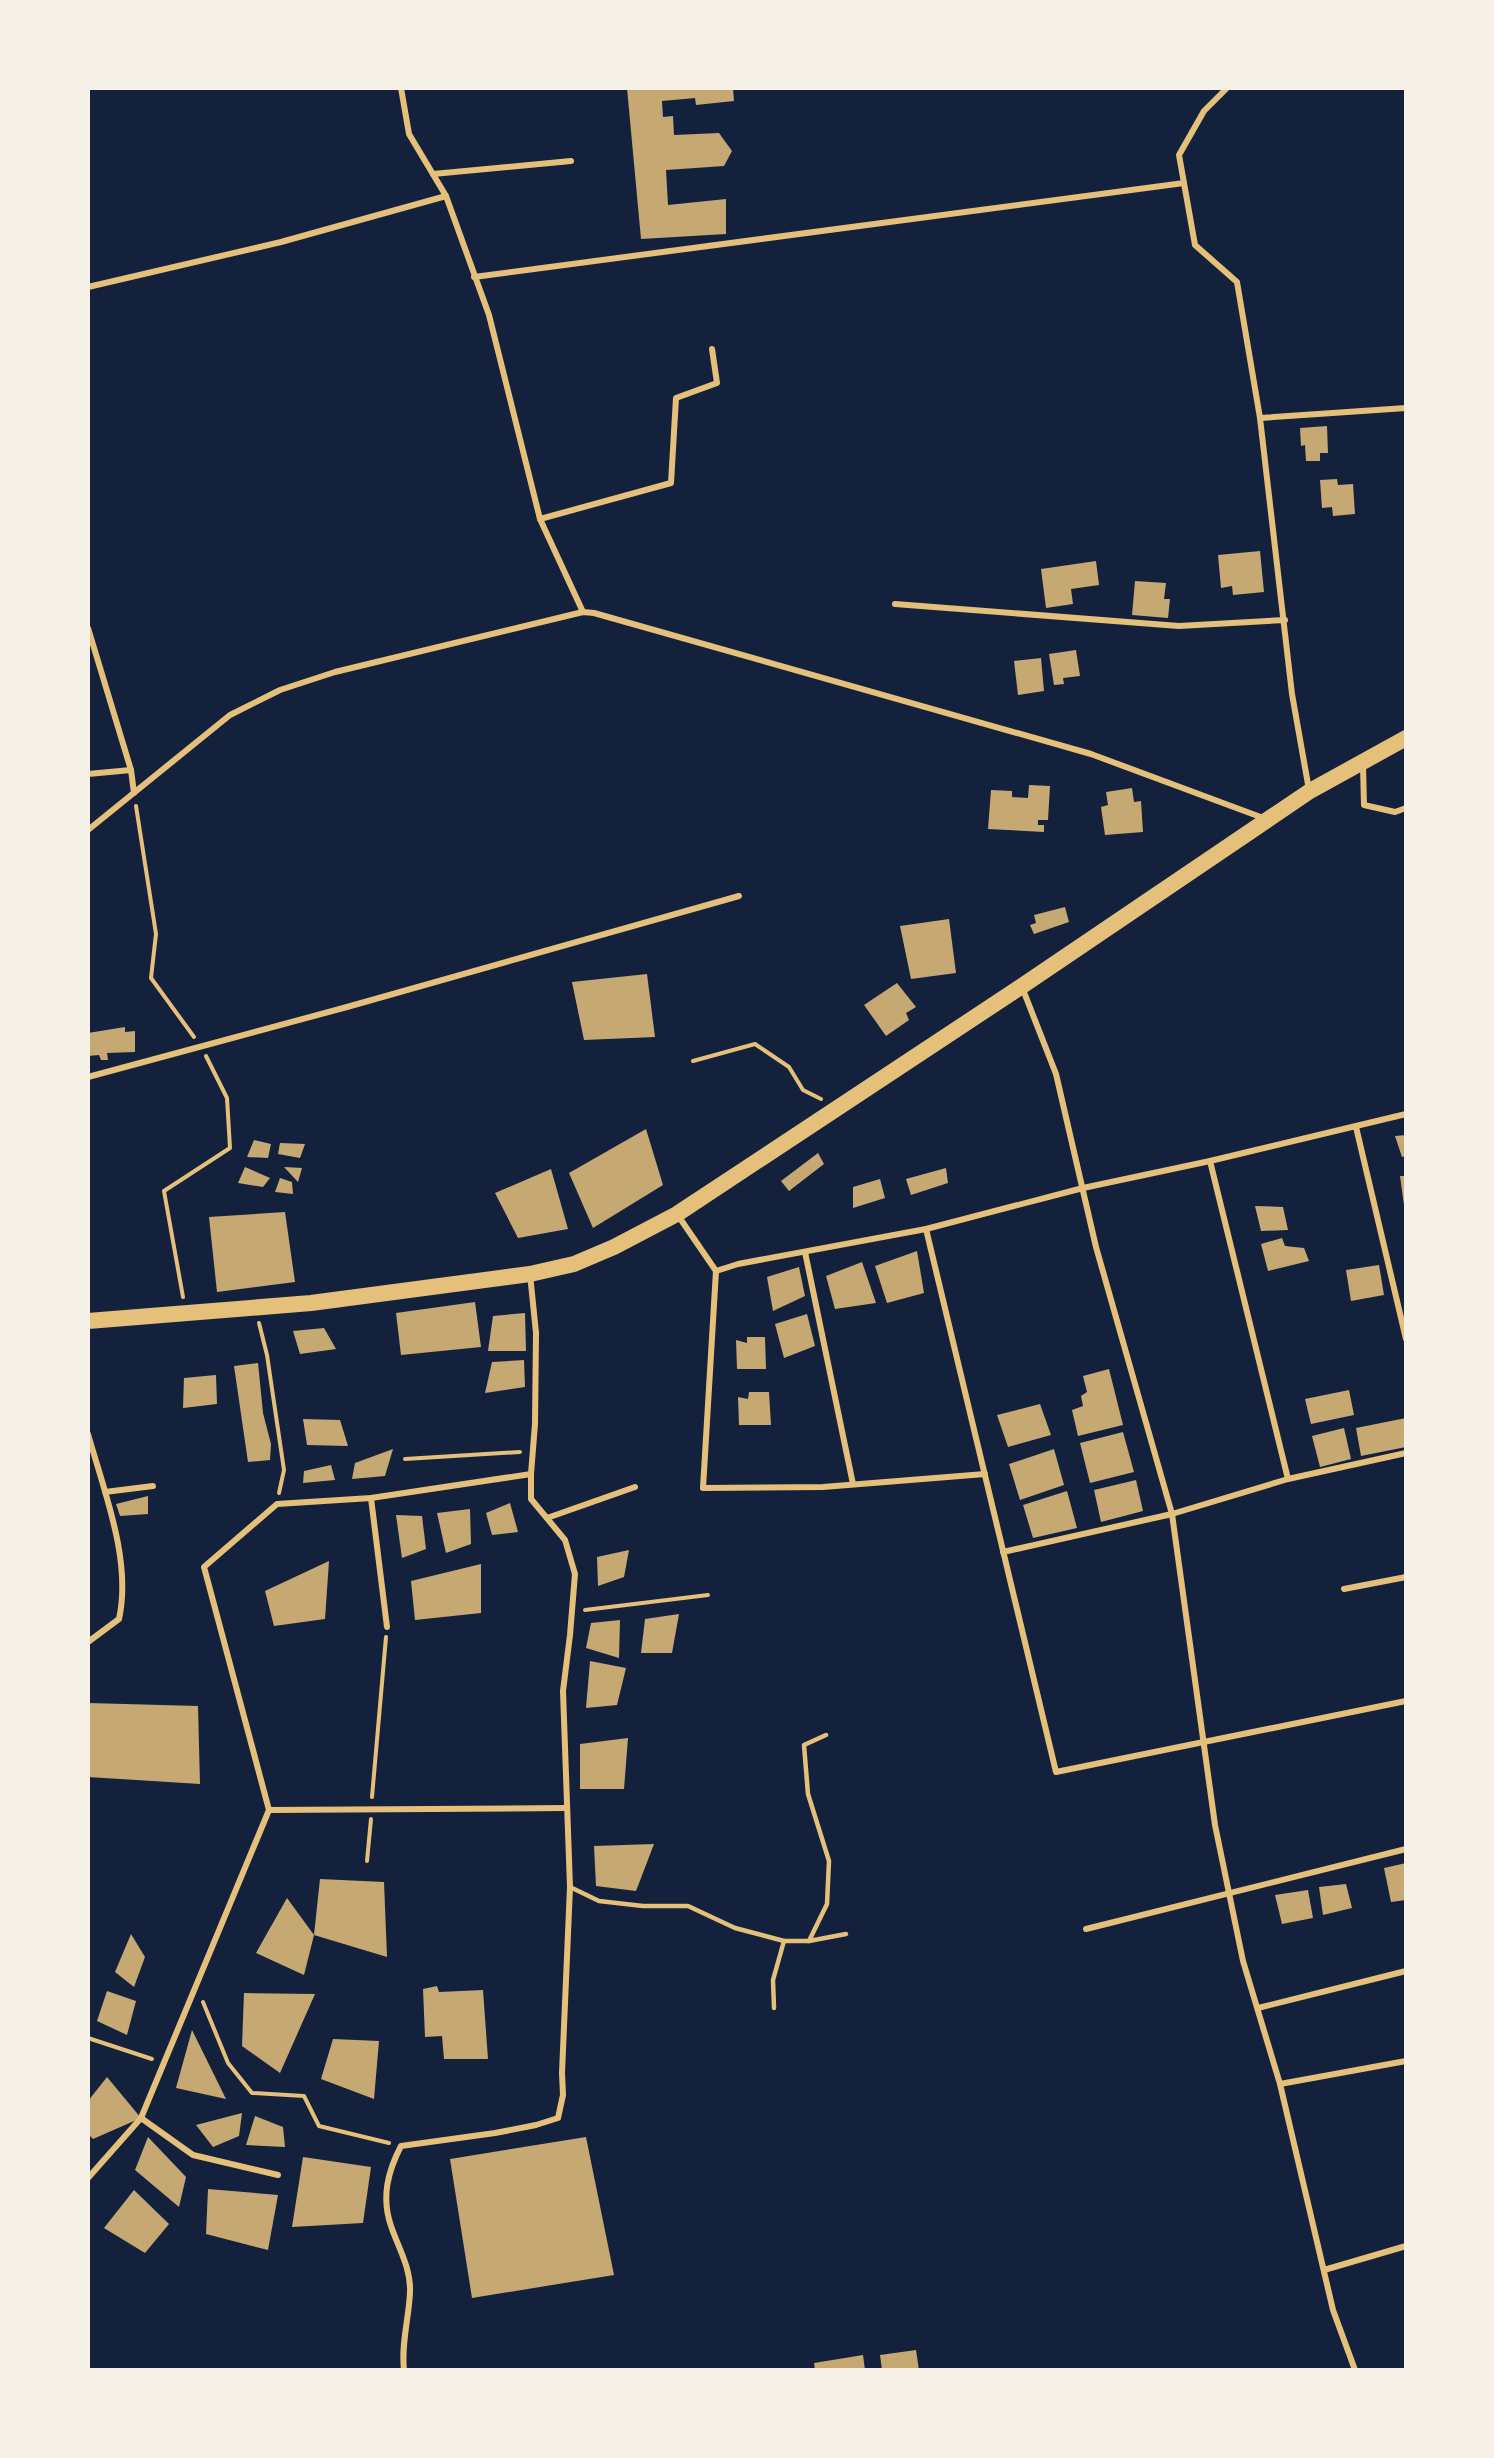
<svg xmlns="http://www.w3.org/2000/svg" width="1494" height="2458" font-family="Lato,sans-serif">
	<rect width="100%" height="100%" fill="#14213d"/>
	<g fill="#c6a872">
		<path d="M627,88h106l1,13 -38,4 -1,-7 -33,3 1,16 10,-1 1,19 45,-2 13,18 -8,15 -58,4 2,35 58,-6v35l-85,5z"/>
		<path d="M1327,426l1,27h-8v8h-14l-1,-16 -4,1 -1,-18z"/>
		<path d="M1337,479l1,6 15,-1 2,30 -22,2 -1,-9 -10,1 -2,-28z"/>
		<path d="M1260,551l4,41 -31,3 -1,-9 -11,2 -3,-33z"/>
		<path d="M1096,561l3,24 -28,4 2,15 -27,4 -5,-39z"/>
		<path d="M1135,581l31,2 -2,16h6l-2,19 -36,-3z"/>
		<path d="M1076,650l4,26 -17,2 1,6 -10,1 -5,-31z"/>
		<path d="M1041,658l3,33 -26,4 -4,-34z"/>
		<path d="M1029,785l21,1 -2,34h-10v5h6v7l-56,-3 3,-39 21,1v6l16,1z"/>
		<path d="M1132,788l2,14 7,-1 2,31 -38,3 -4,-28 7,-2 -2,-13z"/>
		<path d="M1065,907l4,15 -35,12 -4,-9 6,-2 -2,-8z"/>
		<path d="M949,919l7,54 -45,6 -11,-53z"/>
		<path d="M647,974l8,63 -71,3 -12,-58z"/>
		<path d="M897,983l19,24 -10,6 3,7 -23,16 -22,-31z"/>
		<path d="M125,1027v5l10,-1v21l-28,1 1,7h-7l-2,-5 -11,1v-23z"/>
		<path d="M646,1129l17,56 -70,43 -24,-55z"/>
		<path d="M1406,1135v21l-4,1 -7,-21z"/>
		<path d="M254,1140l17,4 -3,14 -21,-1z"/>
		<path d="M280,1143l25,1 -5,14 -22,-4z"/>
		<path d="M818,1153l6,11 -35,27 -8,-10z"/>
		<path d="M245,1167l25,11 -7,9 -25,-4z"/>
		<path d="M284,1167l18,1 -4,14z"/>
		<path d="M946,1168l2,15 -37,12 -5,-16z"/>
		<path d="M551,1169l17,60 -50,9 -23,-45z"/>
		<path d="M1400,1176h6v29h-2z"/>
		<path d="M280,1178l12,4 1,12 -18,-2z"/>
		<path d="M880,1179l5,19 -32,10v-21z"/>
		<path d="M1255,1206l28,1 5,23 -27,1z"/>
		<path d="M285,1212l10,70 -78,10 -8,-75z"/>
		<path d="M1282,1238l3,8 19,2 5,13 -41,10 -7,-27z"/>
		<path d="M917,1251l7,42 -37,10 -12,-37z"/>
		<path d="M862,1262l14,41 -41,6 -9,-33z"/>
		<path d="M1379,1265l5,30 -33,6 -5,-31z"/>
		<path d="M799,1267l6,29 -32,15 -6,-34z"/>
		<path d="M475,1302l6,45 -80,8 -5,-42z"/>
		<path d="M525,1313l1,38h-38l5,-35z"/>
		<path d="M807,1314l8,32 -31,12 -9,-34z"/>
		<path d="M324,1328l12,21 -36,5 -7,-23z"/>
		<path d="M747,1337h18l1,32h-29l-1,-29 11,3z"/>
		<path d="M524,1360l1,27 -40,6 7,-31z"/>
		<path d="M258,1363l5,50 8,31 -1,16 -22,2 -14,-96z"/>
		<path d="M1109,1369l14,56 -45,11 -6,-26 11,-4 -2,-10 6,-4 -4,-16z"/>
		<path d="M216,1375l1,29 -34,4 1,-30z"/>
		<path d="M1349,1390l5,25 -43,9 -6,-25z"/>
		<path d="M749,1392h20l2,33h-32l-1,-28 10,2z"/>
		<path d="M1040,1404l11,31 -43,12 -11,-32z"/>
		<path d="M1406,1418v29l-45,9 -5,-28z"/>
		<path d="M303,1419l37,1 8,26 -41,-1z"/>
		<path d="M1344,1428l7,31 -31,8 -8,-31z"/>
		<path d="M1123,1432l11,40 -44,11 -10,-40z"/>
		<path d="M393,1449l-8,27 -33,3 3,-16z"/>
		<path d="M1054,1449l10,36 -44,15 -11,-36z"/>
		<path d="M331,1465l4,15 -32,3 1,-12z"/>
		<path d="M1136,1480l7,31 -42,11 -7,-32z"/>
		<path d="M1067,1491l10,37 -44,10 -10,-33z"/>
		<path d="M148,1496v18l-28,2 -4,-12z"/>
		<path d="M510,1503l8,29 -26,3 -6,-22z"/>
		<path d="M470,1509l1,35 -25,9 -9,-40z"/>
		<path d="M396,1515l26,1 4,33 -24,9z"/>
		<path d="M629,1550l-5,27 -26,9 -1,-29z"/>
		<path d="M329,1561l-4,58 -51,7 -9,-35z"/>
		<path d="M481,1564v49l-66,7 -4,-39z"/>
		<path d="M679,1614l-7,39h-31l4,-34z"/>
		<path d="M620,1620l-1,38 -33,-10 5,-25z"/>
		<path d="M590,1661l36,7 -9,37 -31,3z"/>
		<path d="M88,1703l110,3 2,78 -112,-7z"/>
		<path d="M628,1738l-4,51h-44v-45z"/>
		<path d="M654,1844l-18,47 -40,-5 -2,-40z"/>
		<path d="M1406,1863v37l-15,2 -7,-34z"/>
		<path d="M320,1879l64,3 3,75 -73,-22z"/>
		<path d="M1346,1884l6,24 -29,7 -4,-28z"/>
		<path d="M1308,1890l5,28 -31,6 -7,-29z"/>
		<path d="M287,1898l27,37 -10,40 -48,-22z"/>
		<path d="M131,1934l14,23 -11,30 -19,-15z"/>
		<path d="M437,1986l2,6 44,-2 5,69h-44l-2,-23 -17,1 -2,-48z"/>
		<path d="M107,1991l29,10 -9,34 -30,-14z"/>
		<path d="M244,1993l71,1 -35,79 -38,-27z"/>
		<path d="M192,2030l34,69 -50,-11z"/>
		<path d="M333,2039l46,2 -5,58 -53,-20z"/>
		<path d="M107,2077l34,41 -48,21 -5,-5v-33z"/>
		<path d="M242,2113l-3,23 -26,11 -17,-22z"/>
		<path d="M255,2116l28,11 2,20 -39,-2z"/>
		<path d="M148,2137l38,40 -7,30 -44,-37z"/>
		<path d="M586,2137l28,138 -142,23 -22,-139z"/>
		<path d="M303,2157l68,10 -8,56 -71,4z"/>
		<path d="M208,2189l70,6 -10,55 -62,-16z"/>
		<path d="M134,2190l35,34 -24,29 -41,-25z"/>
		<path d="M916,2350l3,20h-37l-2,-15z"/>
		<path d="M863,2355l2,15h-50l-1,-7z"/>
	</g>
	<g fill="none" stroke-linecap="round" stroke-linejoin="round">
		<g stroke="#e5c07b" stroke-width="4">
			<path d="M136,806l20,128 -5,44 43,59"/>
			<path d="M693,1061l62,-17 34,23 14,23 18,9"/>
			<path d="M183,1297l-19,-106 66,-43 -3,-50 -21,-42"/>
			<path d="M259,1323l8,32 17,115 -5,23"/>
			<path d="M405,1459l115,-7"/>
			<path d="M585,1610l123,-15"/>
			<path d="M372,1797l14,-160"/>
			<path d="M367,1861l4,-42"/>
			<path d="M203,2002l25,61 24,30 52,3 15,30 70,17"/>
			<path d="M88,2038l64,21"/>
		</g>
		<g stroke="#e5c07b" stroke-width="4.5">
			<path d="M570,1887l29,14 44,5h45l47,22 49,13h25l37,-7"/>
			<path d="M809,1941l18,-37 2,-43 -21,-67 -4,-49 22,-10"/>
			<path d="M774,2008l-1,-28 11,-39"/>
		</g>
		<g stroke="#e5c07b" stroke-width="6">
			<path d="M401,88l8,46 37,62 43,119 51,204 43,93"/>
			<path d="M1227,88l-23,23 -25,44 16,90 42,37 23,136 32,276 17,96"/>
			<path d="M433,174l138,-13"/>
			<path d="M474,277l710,-94"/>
			<path d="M88,287l193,-45 165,-46"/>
			<path d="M1260,418l146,-10"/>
			<path d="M540,519l131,-36 5,-85 41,-15 -5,-34"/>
			<path d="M895,604l284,22 106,-6"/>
			<path d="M88,628l43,142 3,23"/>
			<path d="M1363,765l1,40 31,7 11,-4"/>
			<path d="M88,774l43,-4"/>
			<path d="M88,830l142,-115 50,-25 55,-18 248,-60 11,1 497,141 175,65"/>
			<path d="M1022,987l34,87 40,173 76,267 43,311 28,136 37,123 53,226 22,60"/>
			<path d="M88,1077l259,-70 392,-111"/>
			<path d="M1356,1127l50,212"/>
			<path d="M1210,1161l78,318"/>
			<path d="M677,1214l39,57 22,-7 188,-35 157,-41 127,-27 196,-47"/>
			<path d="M926,1229l130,543 350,-71"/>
			<path d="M805,1252l48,232"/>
			<path d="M716,1271l-13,217 120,-1 162,-13"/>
			<path d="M88,1434c16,57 44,127 31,185l-31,23"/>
			<path d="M105,1492l48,-6"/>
			<path d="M371,1498l16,129"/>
			<path d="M547,1518l88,-31"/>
			<path d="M1003,1552l169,-38 116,-35 118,-26"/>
			<path d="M1344,1589l62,-12"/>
			<path d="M269,1810l298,-2"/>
			<path d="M1086,1929l320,-80"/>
			<path d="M1258,2008l148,-37"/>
			<path d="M1280,2084l126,-23"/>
			<path d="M141,2118l52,37 85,20"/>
			<path d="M88,2178l53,-60 128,-308 -65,-243 73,-63 94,-6 160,-24"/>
			<path d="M1324,2270l82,-24"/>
			<path d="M404,2370c-3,-27 5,-52 6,-78 1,-24 -12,-45 -19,-66 -10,-29 -3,-55 10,-80l94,-13 41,-8 22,-7 5,-23 -1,-22 8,-186 -7,-196 7,-56 5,-61 -10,-34 -34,-41v-25l4,-50 1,-91 -6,-59"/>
		</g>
		<path stroke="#e5c07b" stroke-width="16" d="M88,1321l223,-18 219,-29 44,-10 40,-17 63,-33 345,-228 288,-195 96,-53"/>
	</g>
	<rect width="1494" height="2458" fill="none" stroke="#f6f1e7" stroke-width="180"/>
</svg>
